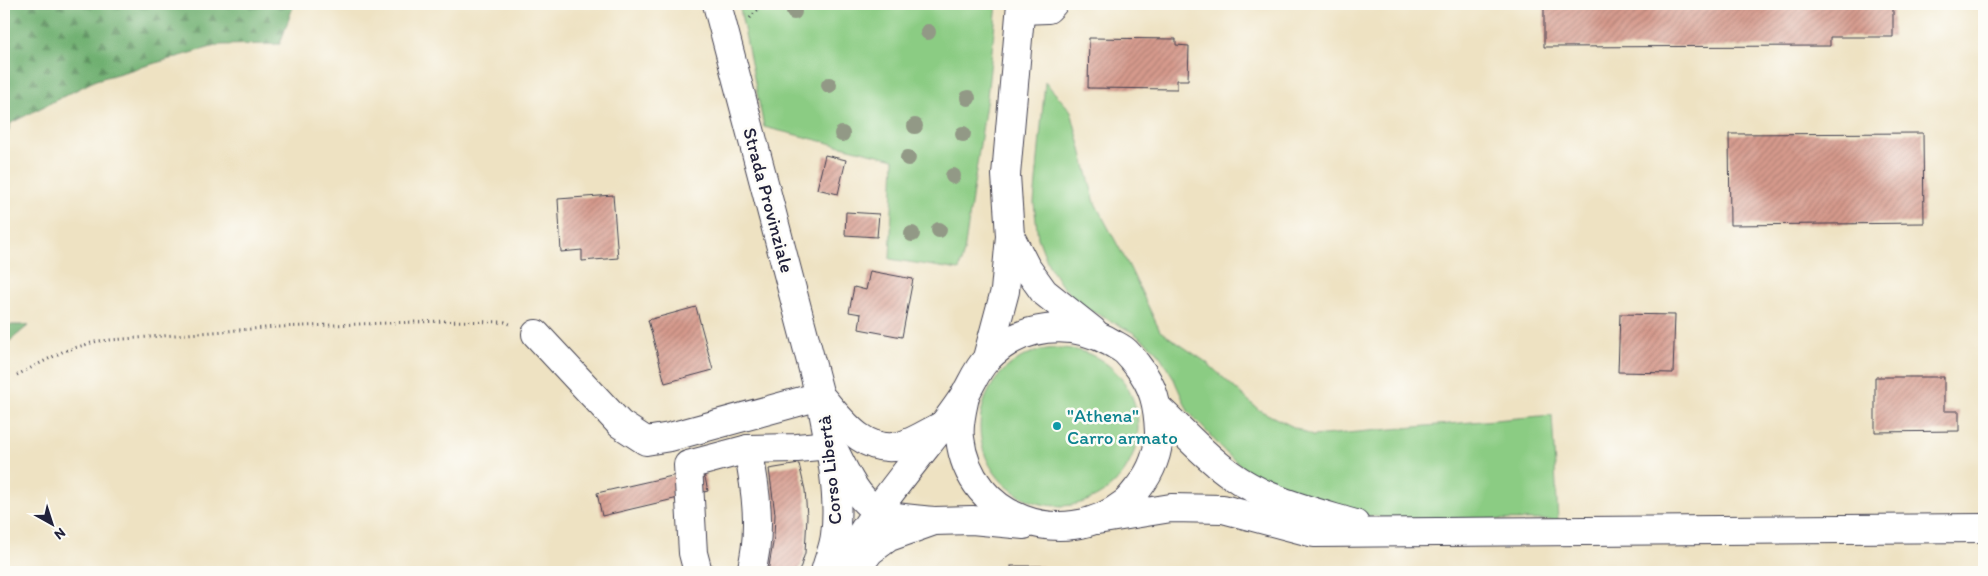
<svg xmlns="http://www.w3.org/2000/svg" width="1988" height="576" font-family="Itim,sans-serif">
	<defs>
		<pattern id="forest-firs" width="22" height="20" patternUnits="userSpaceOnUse" patternTransform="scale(1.25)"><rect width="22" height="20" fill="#70b071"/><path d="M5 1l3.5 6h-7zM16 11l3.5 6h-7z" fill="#5c8f5e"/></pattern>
		<pattern id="building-hatch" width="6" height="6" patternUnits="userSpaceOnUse" patternTransform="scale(1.25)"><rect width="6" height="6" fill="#d69a8c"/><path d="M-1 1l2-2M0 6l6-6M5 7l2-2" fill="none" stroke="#ad7d74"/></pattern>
	</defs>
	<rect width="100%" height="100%" fill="#fdfcf7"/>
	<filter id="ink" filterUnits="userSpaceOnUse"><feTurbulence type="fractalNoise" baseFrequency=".02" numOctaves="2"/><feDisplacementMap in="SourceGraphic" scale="10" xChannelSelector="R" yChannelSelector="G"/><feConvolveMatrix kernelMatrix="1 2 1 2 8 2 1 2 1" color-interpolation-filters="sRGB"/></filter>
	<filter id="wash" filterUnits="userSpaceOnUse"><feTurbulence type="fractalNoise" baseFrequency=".0096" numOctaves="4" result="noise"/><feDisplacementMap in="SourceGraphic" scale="20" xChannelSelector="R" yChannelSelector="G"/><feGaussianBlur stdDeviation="1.12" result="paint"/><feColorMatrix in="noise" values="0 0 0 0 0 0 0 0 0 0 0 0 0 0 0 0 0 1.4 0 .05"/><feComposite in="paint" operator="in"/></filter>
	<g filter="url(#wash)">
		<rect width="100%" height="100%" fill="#eee2c2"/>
		<g fill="#8bcc83" stroke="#56775f">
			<path d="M739,4h258l-10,93 -23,155 -5,18 -69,-11 4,-100 -130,-32z"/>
			<path d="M1045,82l26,29 24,92 34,63 31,65 46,31 53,48 53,26 240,-21 6,105 -166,-1 -60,-8 -70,-28 -35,-29 -39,-43 -16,-36 -16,-25 -24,-18 -50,-26 -20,-20 -14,-22 -10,-26 -4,-35z"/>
			<circle cx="1059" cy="427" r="79"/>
		</g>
		<g fill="url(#forest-firs)" stroke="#496956">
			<path d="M4,4h290l-14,40 -61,1 -123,35 -85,43 -7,20z"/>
			<path d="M4,325h25l-25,21z"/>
		</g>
		<g id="blocks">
			<g fill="url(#building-hatch)">
				<path d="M1160,4h51v3l-51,-2z"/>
				<path d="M1544,4h349v33h-63v9l-286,1z"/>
				<path d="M1089,38l87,1v6l13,1 -1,34h-11v9l-89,-1z"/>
				<path d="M1923,133l1,90 -194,2 -1,-91z"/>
				<path d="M825,155l21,5 -8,34 -21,-5z"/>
				<path d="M613,195l5,63 -36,3v-11l-21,2 -3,-53z"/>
				<path d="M846,212l33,2 -2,23 -32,-2z"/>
				<path d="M870,271l43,8 -11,58 -43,-8 2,-15 -12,-2 5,-25 12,3z"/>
				<path d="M696,307l17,63 -48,13 -17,-63z"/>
				<path d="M1620,314l55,1 -2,58 -55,-1z"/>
				<path d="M1875,377h69v34h15v20l-84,1z"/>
				<path d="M799,464l6,26 2,26 -2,37 -6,19h-31l6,-35 1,-23 -6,-45z"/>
				<path d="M703,469l5,22 -106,25 -5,-23z"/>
				<rect x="1011" y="566" width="32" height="6"/>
			</g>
		</g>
	</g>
	<g filter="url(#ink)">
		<use href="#blocks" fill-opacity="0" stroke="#413f4f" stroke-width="1"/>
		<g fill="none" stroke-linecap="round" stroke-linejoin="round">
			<g stroke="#413f4f" stroke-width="30">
				<g id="minor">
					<path d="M717,4l103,392c8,41 21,97 15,139 -1,12 -7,25 -10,37"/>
					<path d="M1021,10l27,-1 5,-5"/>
					<path d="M536,334l84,90 26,17 24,-4 150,-41"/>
					<path d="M821,397c21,24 43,57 79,49 14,-4 29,-14 43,-21"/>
					<path d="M748,449c8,40 14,83 3,123"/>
					<path d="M835,452c12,23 24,54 52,63 14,4 32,4 47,6"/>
					<path d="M698,572l-5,-19 -5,-88 60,-16 49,-1 33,-3"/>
				</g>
			</g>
			<g stroke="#413f4f" stroke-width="30">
				<g id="major">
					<path d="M1010,236l16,31 18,25 49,39"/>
					<path d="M987,358l18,-67 5,-55 -4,-61 15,-171"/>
					<path d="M1159,409c23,21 45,47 71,65 37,27 82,37 125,50"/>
					<path d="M1097,520l74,-12 52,1 91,24 670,-5"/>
					<path d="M839,572c26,-50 63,-95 98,-139 10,-13 21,-27 30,-42 6,-11 11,-23 20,-32 33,-35 84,-40 125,-16 5,3 10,5 14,9 4,4 8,9 11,13 17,21 21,41 22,67 0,20 -8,40 -20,55 -4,5 -9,12 -14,16 -62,49 -156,16 -165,-65 -2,-15 3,-31 6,-46"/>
					<path d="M854,572l16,-21 19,-14 45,-16 38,-1 52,5"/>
				</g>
			</g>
			<g stroke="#413f4f" stroke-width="3" stroke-dasharray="1 4" stroke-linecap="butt">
				<path d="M750,18l13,-14"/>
				<path d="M17,375l47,-24 34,-10 179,-14 167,-6 61,1 5,2"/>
			</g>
			<use href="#minor" stroke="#fff" stroke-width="28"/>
			<use href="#major" stroke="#fff" stroke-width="28"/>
		</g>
		<g fill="#929986">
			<circle cx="794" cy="12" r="8"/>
			<circle cx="928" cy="32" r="8"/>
			<circle cx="829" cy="85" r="8"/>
			<circle cx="968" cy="98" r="8"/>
			<circle cx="915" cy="126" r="8"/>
			<circle cx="842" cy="134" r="8"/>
			<circle cx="963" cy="134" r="8"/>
			<circle cx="908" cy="158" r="8"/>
			<circle cx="953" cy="176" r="8"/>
			<circle cx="939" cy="230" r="8"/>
			<circle cx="912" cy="234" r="8"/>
		</g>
	</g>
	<circle fill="#0f9aa8" stroke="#fdfcf7" stroke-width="2" cx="1057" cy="426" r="5"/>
	<g text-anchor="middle" stroke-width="5" stroke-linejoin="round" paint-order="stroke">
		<g font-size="19" fill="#22223b" stroke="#fdfcf7">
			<text transform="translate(769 200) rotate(75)" y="7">Strada Provinziale</text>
			<text transform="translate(829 470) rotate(-96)" y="7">Corso Libertà</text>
		</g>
		<g font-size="19" fill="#0d838f" stroke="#fdfcf7" text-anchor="start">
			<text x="1067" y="422">"Athena"<tspan x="1067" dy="22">Carro armato</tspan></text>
		</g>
	</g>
	<rect width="1988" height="576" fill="none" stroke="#fdfcf7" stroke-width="20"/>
	<g transform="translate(52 524) rotate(141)" stroke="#fdfcf7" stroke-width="4" paint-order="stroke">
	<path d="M0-4L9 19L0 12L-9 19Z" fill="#22223b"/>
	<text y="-8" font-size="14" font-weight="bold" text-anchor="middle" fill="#22223b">N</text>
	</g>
</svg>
